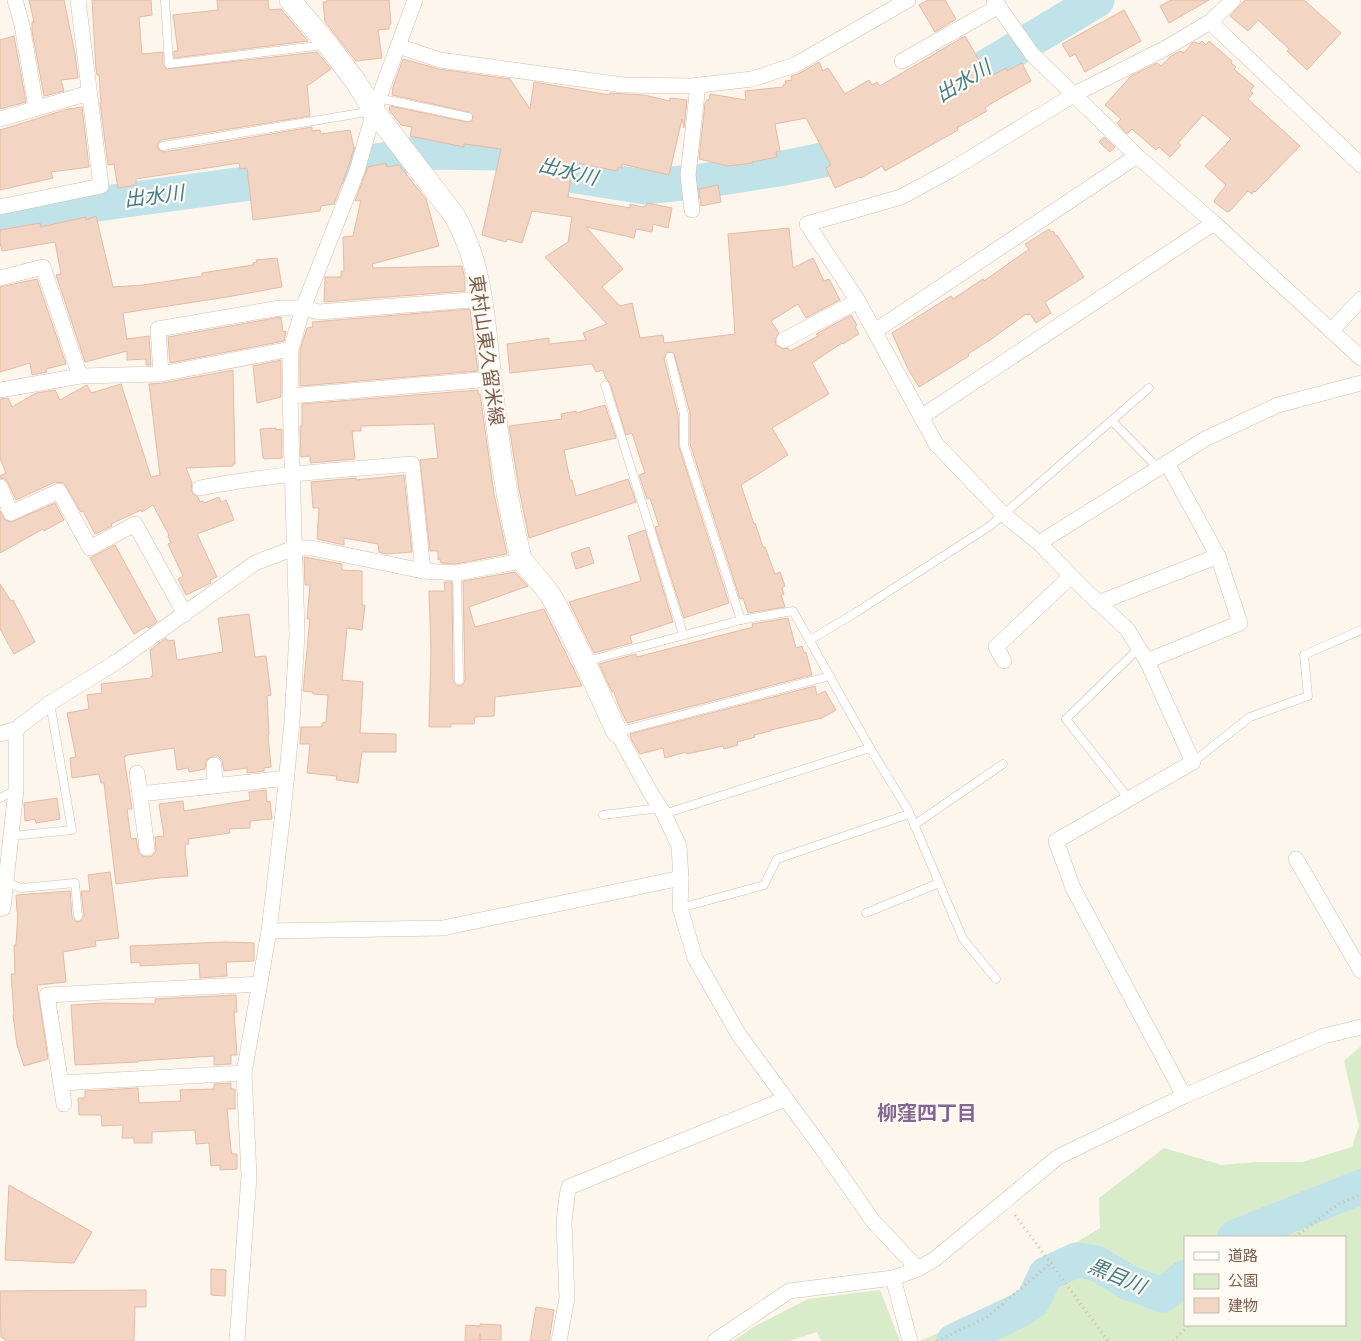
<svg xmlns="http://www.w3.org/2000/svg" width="1361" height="1341" font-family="'Sofia Sans Condensed','Noto Sans JP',sans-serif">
	<rect width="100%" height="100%" fill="#fdf6ec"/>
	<g fill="#d8ecc9" fill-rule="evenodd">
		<path d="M1361,1046v295h-441l104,-45 30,-40 46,-28 -1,-30 65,-50 58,17 34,-3h47l49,-15 7,-21 -15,-65zM1345,1237v88h-160v-88z"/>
		<path d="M880,1290l20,51h-79l-4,-9 -28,9h-56l22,-15 53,-27z"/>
	</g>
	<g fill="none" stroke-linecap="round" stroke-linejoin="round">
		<g stroke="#bfe3e8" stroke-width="35">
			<path d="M943,93l154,-93"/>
			<path d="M0,225l97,-21 147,-20 184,-32 77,1 71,23 69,11 57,-6 77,-12 44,-9 46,-26"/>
			<path d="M1235,1237l126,-50"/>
			<path d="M954,1341l66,-31 13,-9 13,-27 30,-14 20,3 33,20 34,12 22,-18"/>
		</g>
	</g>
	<g fill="#f3d5c3" stroke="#e6bba3">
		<path d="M29,0h35l11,54 3,24 -17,2 3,11 -20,5 -12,-65v-9h2z"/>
		<path d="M92,0h59l1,15 -13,2 3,37 21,-2v13l4,4 150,-17 14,17 -24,17 3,30 -148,24 -3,2 -2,4 2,4 5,2 148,-25v4l8,-1 1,4 29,-4 4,18 -6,20 -14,36 -13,2 -1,5 -67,9 -6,-52 -7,1 -1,-6 -103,16v6l-18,3 -4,-24 -6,1 -8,-62h1l-2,-28h-2l-1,-6z"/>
		<path d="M217,0h51l1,10 12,-1 27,32 -134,17v-7h4l-5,-36 45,-5z"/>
		<path d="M327,0h62l2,24 -2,1v4l-11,1 4,28 -26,3 -31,-39 -2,-20h4z"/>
		<path d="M928,0h17l11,19 -21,13 -16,-27z"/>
		<path d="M1171,0h38l-40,23 -9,-17z"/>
		<path d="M1245,0h59l37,33 -34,37 -20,-19 2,-2 -31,-29 -10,11 -18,-15z"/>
		<path d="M1124,10l17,31 -56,31 -10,-18 -5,3 -8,-13z"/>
		<path d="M14,36l12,66 -26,7v-69z"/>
		<path d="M965,36l24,41 17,-9 1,3 15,-8 9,18 -37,21 -9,6 2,3 -30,17 1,2 -73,41 -3,-5 -21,12 -1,-1 -25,11 -9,-20 5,-3 -25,-47 -31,6 5,27 -4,1 1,5 -25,5 1,1 -25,3 -29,-7 6,-56 2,-3h2l1,-6 36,6 -1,-9 38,-4v-2l3,-1 -1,-3 7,-1 -1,-4 7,-2 21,-12 4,9 5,-3 17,26 24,-14 3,5 5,-3 3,4z"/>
		<path d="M1202,41l4,4 3,-4 23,20 -1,2 5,4 -2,2 20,17 -4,5 3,2 -5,6 52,47 -45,46 -1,-1 -2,3 -4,-3 -18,20 -3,1 -13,-10 1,-3 11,-14 -21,-19 26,-27 -28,-24 -25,28 3,2 -11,12 -11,-10 -3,3 -24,-21 -5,5 -10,-11 4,-4 -16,-14 26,-29 26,-13 4,3 10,-10 9,-5 4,2 8,-10 3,-1 4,2z"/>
		<path d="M403,59l36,10 71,10 20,30 4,-27 76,13v-2l34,2 26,6v-3l17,2 -3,28 -2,-9 -13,56 -47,-11v4l-4,-1 -1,4 -44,-9 -5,35 62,11v-4l12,3 4,-1 1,-3 25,5 -4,20 -15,-4 -1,8 -16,-3 -2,9 -48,-11 37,42 -21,18 18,19 12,-3 8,35 23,-3 1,8 71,-9 -7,-100 61,-6 4,40 20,-10 11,23 5,-2 11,21 -34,18 -8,-14 -27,17 8,12 -4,6 1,6 7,4 5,-1 2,3 28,-15 -2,-2 35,-19 6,10 -2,2 4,7 -16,10 -1,-1 -30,20 17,31 -57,34 16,27 -47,30 13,39 1,-1 8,24h2l10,27 5,-2 5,14 -3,2 2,6 -3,1 4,12 -37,6 -5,-15 -3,1 -50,-155v-31l-16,-60 -6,-1 -4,6 14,57 1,32 50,156 -45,15 -29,-91 4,-1 -9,-28 -3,1 -8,-24 6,-2 -13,-40 -6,2 -16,-52 -4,-4 -3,-9 -7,2 -4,-8 -82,9 -3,-29 42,-6v6l37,-4 -3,-7 24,-9 -62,-67 23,-15 4,-25 -40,-6 -10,32 -15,-4 -1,3 -24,-7 19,-86 -37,-5v3l-54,-11 2,-9 -11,-2 -12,-15 1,-4 77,16 5,-1 1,-5 -4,-4 -77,-17 1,-8z"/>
		<path d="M82,107l7,60 -38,5 2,6 -53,12v-60l68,-21z"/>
		<path d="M1104,137l11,10 -5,5 -11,-10z"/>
		<path d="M386,163l1,4 12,-2 27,34 13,47 -67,18 1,4 89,-2 3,13v12l-141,11 1,-25h16v-6h3l-1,-34 10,-1 8,-36 -6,1 13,-34z"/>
		<path d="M718,185l3,17 -20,4 -2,-17z"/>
		<path d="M96,216l17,71 30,-2 59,-9v-3l51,-8v-2l4,-1 -1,-2 21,-2 5,29 -55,10 -104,16 4,27v-1l22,-3 2,29h-5v-6l-19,1v-9l-42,11 -29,-87 5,-1 -6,-32 -53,9 -2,-8v-13l40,-7 1,4 45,-10v3z"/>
		<path d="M1049,229l2,3 2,-1 3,5 1,-1 27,42 -39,25 6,11 -15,10 -6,-9 -3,1 -1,-1 -36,26 -22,14 1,2 -50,31 -11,-18 -16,-36 59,-37 2,3 30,-20 1,2 45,-32 -4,-5z"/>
		<path d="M37,279l29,85 -20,5 1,3 -15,3 -2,-12 -30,9v-85z"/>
		<path d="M470,309l8,62 -178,15v-36l7,-22 6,-1 -1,-5z"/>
		<path d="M281,317l2,15 3,-1 -2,10 -114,22 -2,-26z"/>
		<path d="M281,360v37l-24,6 -4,-37z"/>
		<path d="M233,370l2,94h-2v2l-47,2 6,15 -1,6 2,5 5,3 2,5 3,-1 1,2 15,-6 2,5 5,-2 8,20 -37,14 20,43 -7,3 1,3 -25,12 -8,-16 5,-3 -15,-32 3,-1 -3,-7 1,-1 -16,-30 -11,7 -1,-2 -30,14 1,2 -17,8 -12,-23 -2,1 -17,-29 -9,-1 -39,18 -8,-17 -3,-4 -5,-1v-2l6,-3 -6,-15v-59l8,-1 4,9 24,-14 19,-3 5,10 27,-15 4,8 30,-9 30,93 9,-2 -11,-91 14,-1z"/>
		<path d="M478,390v4h2l14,100 13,60 -51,10 -15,-1 -1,-4 -2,1v-9h-8l-10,-91 18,-2 -4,-34 -73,2v5h-9l3,28 -45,4 1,-1h-1v-6l-9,1 -1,-31h2v-22z"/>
		<path d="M605,405l11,33 -52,12 6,30h2l4,16 52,-17 8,23 -107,36 -10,-49 -10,-63 53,-7 -1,-5 15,-3v2z"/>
		<path d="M276,428v2l6,-1v29l-17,1 -2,-1 -3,-29z"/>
		<path d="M404,475l8,77 -26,2 -7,-2 -1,-8 -34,-6v7l-27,-6 2,-31h-6l-2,-26 45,-4v2z"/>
		<path d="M55,503l9,17 -20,11 -1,-2 -43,24v-42l5,9 6,2z"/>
		<path d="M645,530l28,92 -43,14 2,7 -38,10 -25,-51 72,-21 -13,-45z"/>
		<path d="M115,545l42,77 -9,6 -1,-2 -13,8 -44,-76z"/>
		<path d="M589,547l5,16 -18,6 -5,-16z"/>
		<path d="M304,557l38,7v6l20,1v34h3l-3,25 -15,-2 -5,52 21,2 -3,51 36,1v18h-34l-4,31 -22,-3 1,-4 -30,-3 3,-29h-10l1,-17h21v-4l4,-1 2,-27 -15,-1v-2l-10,-1 7,-72h-3l3,-34h-5z"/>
		<path d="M515,572l13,14 -59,21 6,20 69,-18 38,77 -87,11 -1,19 -19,1 -1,7h-23v3h-22l2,-77 -2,-59h16l-1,-9h8l1,98 3,5 4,1 4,-3 1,-3 -2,-99z"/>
		<path d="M0,584l11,17 2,-1 22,42 -21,12 -14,-25z"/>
		<path d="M249,614l6,43 11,-1 5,39 -4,1 2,39h-1l3,32 -7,1v3l-17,2v-5l-23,3 -2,-11 -4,-4h-5l-7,4 -1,9 -16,3 -1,-4 -11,2 -3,-22 -46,7 -4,2 8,52h-5l4,30 5,-1 3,15 4,3 5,1 4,-1 4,-5 -1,-14 9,-1 -5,-32 24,-3 1,10 66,-11 -1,-8 17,-2 1,12 3,-1 2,18 -22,2v7l-21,1 1,4 -42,6 1,5h-3l-1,6 3,26 -29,2 -43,6 -12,-101h-3l-2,-9 -27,4 -2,-20 6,-1 -9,-44 22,-4 -2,-14 15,-2 -1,-9 50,-6v-2h2l-3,-26 16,-12 2,3 6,-1 3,20 46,-8 -5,-34z"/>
		<path d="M788,618l8,30 6,-2 2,7 2,-1 6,23 -185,48 -9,-19 -4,-12h-2l-13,-28 37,-10 1,3 116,-30 -1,-3z"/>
		<path d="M815,686l2,9 8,-4 11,19 -14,8 -51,12v1l-17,4 1,2 -18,5 1,3 -14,4 -1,-3 -36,8 -1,-2 -21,6 -2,-10 -23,6 -9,-15 -1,-5z"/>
		<path d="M57,798l3,21 -24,4 -1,-4 -10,2 -1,-18z"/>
		<path d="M110,872l9,66 -24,3 1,5 -33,6 3,30 -29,3 11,74 -24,7 -7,-21 -4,-30h1l-3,-41h4l-1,-29h2l2,-33h-1l-1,-17 54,-4 2,26 3,4 4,1 5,-6 -3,-25h9l-2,-16z"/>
		<path d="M225,942l29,1v18l-28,1 1,14 -27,2 -1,-15 -59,3v-4l-9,1 -1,-17z"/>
		<path d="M236,995l1,17h-3l3,43h-6v9l-17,1v-9l-76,5v1l-63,3 -4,-60 32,-2 52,1v-5z"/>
		<path d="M231,1083v6h4v20h-8l4,41 1,4h5v15l-17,1v-5l-9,1 -2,-23 -13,1 -1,-14 -43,2v11h-18v-5h-12l1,-13 -21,1 -1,-11h-22l-1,-17h7v-7l53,-3 1,15 42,-2 -1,-11 34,-1v-5z"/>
		<path d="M9,1185l83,47 -18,31 -69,-3z"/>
		<path d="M211,1269l15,1 -1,26 -14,-1z"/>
		<path d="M146,1290v17h-11l-1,34h-127l-6,-4 -1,-46z"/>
		<path d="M536,1307l18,3 -5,31h-19z"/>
		<path d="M480,1324l21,1v15h-21v-7v8h-15l1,-16 14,1z"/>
	</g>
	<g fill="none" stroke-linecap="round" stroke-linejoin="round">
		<g stroke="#d1beb0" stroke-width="9">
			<g id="lane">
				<path d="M165,0l4,64 155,-19"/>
				<path d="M378,98l90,19"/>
				<path d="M163,146l210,-35"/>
				<path d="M670,357l14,57v31l57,175"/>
				<path d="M605,385l78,249"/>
				<path d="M1112,421l46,47"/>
				<path d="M457,573l2,107"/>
				<path d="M810,640l45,-27 135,-87 159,-138"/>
				<path d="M587,661l154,-41 52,-9 77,137 38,62 55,129 33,40"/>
				<path d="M617,732l213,-56"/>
				<path d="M1193,762l57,-45 58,-21 -4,-41 57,-25"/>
				<path d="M0,798l16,-8"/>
				<path d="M1129,799l-63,-80 73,-71"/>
				<path d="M664,814l206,-66"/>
				<path d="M603,815l57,-7"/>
				<path d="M914,825l89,-61"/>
				<path d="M12,836l60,-6 -22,-127"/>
				<path d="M6,882l15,6 54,-5 3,33"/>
				<path d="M680,908l84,-23 13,-26 132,-45"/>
				<path d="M866,913l73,-30"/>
			</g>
		</g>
		<g stroke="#d1beb0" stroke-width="16">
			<g id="street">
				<path d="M15,0l7,25 14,82"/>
				<path d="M994,0l38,54 105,102 77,67 147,135"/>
				<path d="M1210,22l151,143"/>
				<path d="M398,46l42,14 183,25 69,1 60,-7 43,-14 113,-65"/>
				<path d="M902,61l97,-55"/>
				<path d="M0,119l89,-26"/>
				<path d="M0,207l101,-21 -23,-186"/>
				<path d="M692,210l-4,-35 10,-90"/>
				<path d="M0,278l43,-11 37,109"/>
				<path d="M875,331l262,-175"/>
				<path d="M1331,331l30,-32"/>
				<path d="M784,340l74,-39"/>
				<path d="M161,374l-3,-45 122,-21h23l16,4 164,-13"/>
				<path d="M0,390l80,-14 81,-2 130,-25"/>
				<path d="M290,396l201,-17"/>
				<path d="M921,417l293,-194"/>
				<path d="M0,487l11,26 48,-22 31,57 45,-24 50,90"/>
				<path d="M200,488c70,-14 141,-18 212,-24l11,107"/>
				<path d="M1039,543l166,-104 73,-34 83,-22"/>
				<path d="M1098,603l120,-47"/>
				<path d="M1004,661l-8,-14 75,-71"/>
				<path d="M1147,661l93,-38 -22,-67 -51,-93"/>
				<path d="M617,732l33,60 14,22 15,32 2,32 -1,30 15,50 44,77 85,116 49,70 45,48"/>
				<path d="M0,734l16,-5 34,-26 68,-42 137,-98 39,-15h18l111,23 34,2 65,-12"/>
				<path d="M214,765l1,21"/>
				<path d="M137,773l10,75"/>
				<path d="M140,794l147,-16"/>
				<path d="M1296,859l65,112"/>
				<path d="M0,909l3,-1 13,-118v-61"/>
				<path d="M269,931l174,-3 238,-50"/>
				<path d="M61,1083l183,-10"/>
				<path d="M1184,1096l-111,-208 -17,-47 137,-79 -46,-101 -20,-32 -42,-39 -46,-47 -36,-29 -67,-70 -78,-143 -51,-77 94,-27 50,-27 124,-76 91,-46 44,-26 23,-22"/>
				<path d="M64,1104l-17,-109 212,-11"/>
				<path d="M893,1278l17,63"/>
				<path d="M237,1341l12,-165 -5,-103 25,-142 14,-119 9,-90 5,-88 -7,-238 1,-47 12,-41 54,-137 17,-60 41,-111"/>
				<path d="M559,1341l8,-43 -3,-76 3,-26 2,-9 216,-88"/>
				<path d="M715,1341l74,-50 104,-13 25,-9 17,-10 123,-102 126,-61 140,-60 37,-9"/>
			</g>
		</g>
		<g stroke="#d6c0b0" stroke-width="22">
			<path id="secondary" d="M290,0l38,45 28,37 18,29 80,104c30,53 30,106 37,164 7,60 15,120 30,179 3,7 24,28 30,38 25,44 45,91 66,136"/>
		</g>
		<g stroke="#d9b8a5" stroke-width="3" stroke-dasharray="1 4" stroke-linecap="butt">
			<path d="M1015,1215l93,126"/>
			<path d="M1295,1237l45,-34 21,-8"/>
			<path d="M937,1341l50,-24 65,-55"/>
			<path d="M1173,1341l16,-16"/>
		</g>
		<use href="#lane" stroke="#fff" stroke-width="8"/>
		<use href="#street" stroke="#fff" stroke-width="15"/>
		<use href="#secondary" stroke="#fff" stroke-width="21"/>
	</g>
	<g text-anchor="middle" stroke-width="4.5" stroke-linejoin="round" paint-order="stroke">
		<g font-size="19" fill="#7a5c4d" stroke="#fffaf3">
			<text transform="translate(487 350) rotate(82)" y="7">東村山東久留米線</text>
		</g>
		<g font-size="20" font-style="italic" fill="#437c86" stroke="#fffaf3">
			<text transform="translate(963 81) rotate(-31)" y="7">出水川</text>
			<text transform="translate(568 171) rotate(14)" y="7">出水川</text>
			<text transform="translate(154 196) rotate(-7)" y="7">出水川</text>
			<text transform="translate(1117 1276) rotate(23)" y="7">黒目川</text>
		</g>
		<g font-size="20" font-weight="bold" fill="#846695" stroke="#fffaf3">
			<text x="927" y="1120">柳窪四丁目</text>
		</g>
	</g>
	<rect x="1184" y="1236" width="162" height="90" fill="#fffaf3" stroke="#cabbb1"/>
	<rect x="1194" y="1252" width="25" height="8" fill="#ffffff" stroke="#cabbb1"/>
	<text x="1228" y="1261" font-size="15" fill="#7a5c4d">道路</text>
	<rect x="1194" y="1274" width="25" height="15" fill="#d8ecc9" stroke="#cabbb1"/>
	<text x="1228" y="1286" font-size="15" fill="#7a5c4d">公園</text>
	<rect x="1194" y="1298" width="25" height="15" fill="#f3d5c3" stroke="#cabbb1"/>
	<text x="1228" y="1311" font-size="15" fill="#7a5c4d">建物</text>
</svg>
